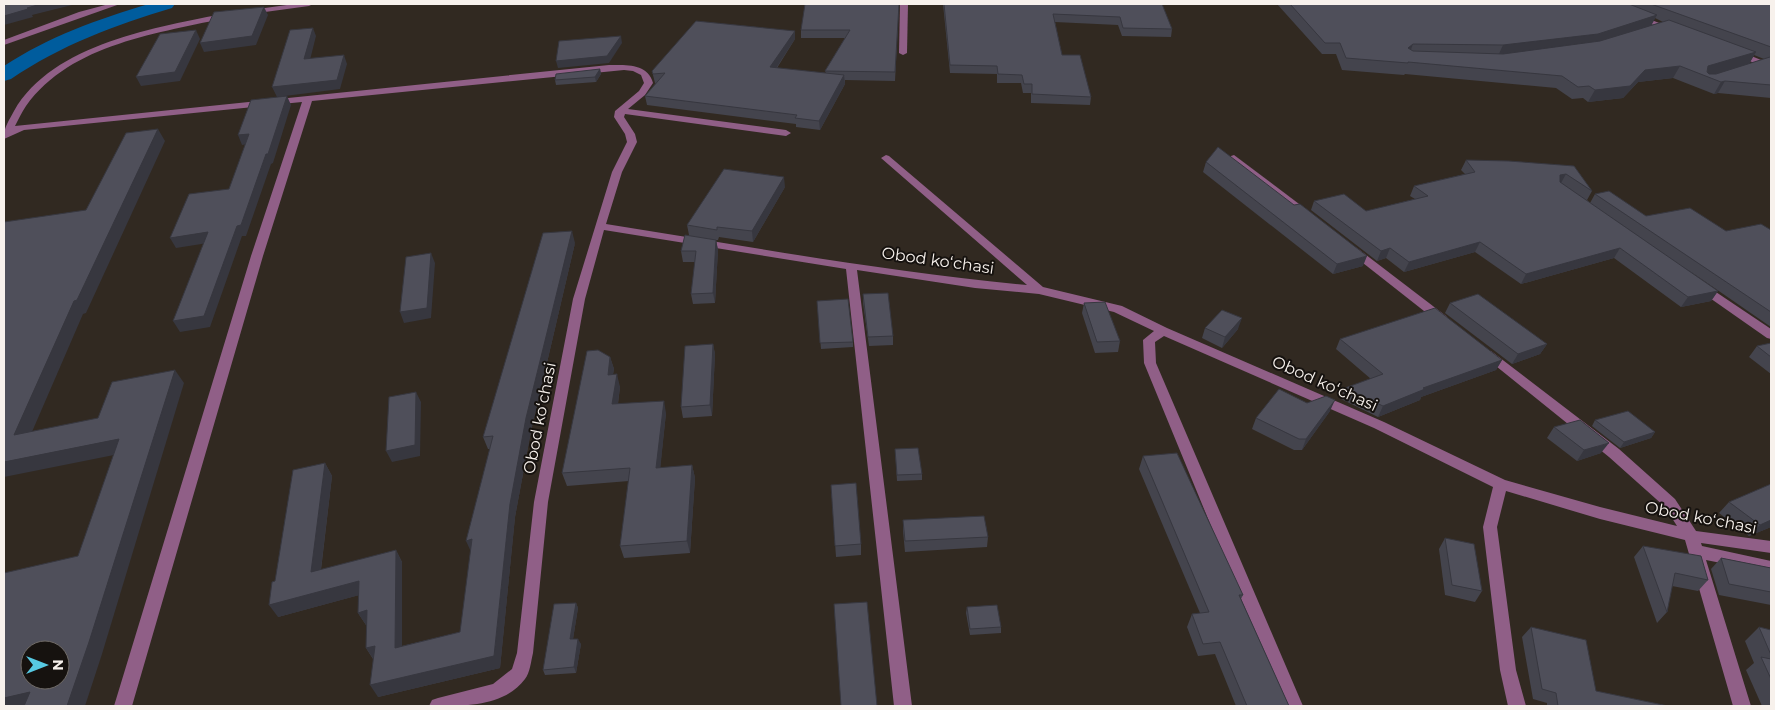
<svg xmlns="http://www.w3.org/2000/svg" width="1775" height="710" font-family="Montserrat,sans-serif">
	<rect width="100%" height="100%" fill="#312921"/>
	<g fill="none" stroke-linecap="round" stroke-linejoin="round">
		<path fill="#005c9d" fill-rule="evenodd" d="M149,4h26l-3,4c-57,17 -111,37 -161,71l-7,2v-15c44,-29 94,-47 145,-62z"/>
		<g fill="#905f87" fill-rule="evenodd">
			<path d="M109,4h11l-116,41v-5l75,-28z"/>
			<path d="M294,4h19l-4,2 -59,8 -4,-2 4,-2z"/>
			<path d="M900,4h8l-1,49 -4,2 -4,-2z"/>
			<path d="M1601,4h10l66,26 -7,2z"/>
			<path d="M227,13l4,2 -1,2c-70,16 -159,26 -204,89 -4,6 -8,14 -11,20l594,-61c16,0 39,-2 44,18l-8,12 -17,14 158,21 5,3 -5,3 -161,-22 -1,3 11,17 2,8 -15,30 -16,52c140,22 280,48 421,61l-146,-127 5,-3 3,1 154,131 79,19 45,22 217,94 121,58 95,27 77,19 -12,-19 -56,-50 -128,-103 2,-3h8l128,98 56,50 21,32 75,10v12l-70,-10 1,3 69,15v12l-65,-13 45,146h-18l-48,-166 -85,-21 -94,-28 -9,36 19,143 10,36h-18l-8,-36 -17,-143 10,-40 -119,-59 -210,-92 -9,6 1,21 147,343h-18l-141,-343 -1,-23 11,-9 -40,-19 -75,-18 -64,-6 -118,-18 55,436h-18l-48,-437 -242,-39 -19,69 -37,203 -15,151c-2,8 -3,20 -8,26 -22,29 -63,27 -96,27l3,-6 6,-2 55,-14 19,-15 5,-16 17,-151 39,-203 39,-127 15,-30 -2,-8 -11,-17 1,-6 24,-20 5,-8 -3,-8 -8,-4 -9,-1 -312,31 -49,155 -131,450h-18l137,-450 51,-154 -278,28 -20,9c-1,-11 5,-18 10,-28 39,-68 144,-84 213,-98z"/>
			<path d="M1733,51h6l32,13v5l-38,-14z"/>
			<path d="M1234,155l77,58 1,2 -1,2h-8l-72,-57v-4z"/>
			<path d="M1353,247l4,1 89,68 2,3 -2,3h-8l-89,-70 -2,-2 2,-2z"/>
			<path d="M1701,282l70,47v10l-4,-1 -70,-49 -2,-3z"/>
		</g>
	</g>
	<g fill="#44444d" fill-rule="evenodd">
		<path d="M899,4l-4,77 -50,-1v4l-25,46 -24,-3v-3l-149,-19 -2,-9 11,-13h-1l-3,-12 143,-32 -18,29 49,5 -1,-2 20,-33h-44v-8z"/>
		<path d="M943,4h219l10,25 -1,8 -49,-1 -4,-11 -63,-3 7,33 29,42 -1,8 -59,-2v-10h-8l-2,-10h-24v-9l-47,-1z"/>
		<path d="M1277,4h494v94l-53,-5 -4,1 -41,-16 -35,4 -15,16 -35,4 -5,-4 -11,1 -16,-11 -151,-14 -1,1 -62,-5 -6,-16h-14zM1655,18l8,4 -12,3zM1754,55l10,4 -15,5z"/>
		<path d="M600,69l1,5 -5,8 -40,3 -1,-5z"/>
		<path d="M1466,160l108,6 18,25 -5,9 3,3 5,-9 51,22 80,15 45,-1v97l-84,-58 31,22 -7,10 -30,6 -67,-49 -93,26 -46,-32 -71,20 -18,-14 -9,3 -66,-51 3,-9 52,10 49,-12 -5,-3 4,-10 51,-12 -4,-4z"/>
		<path d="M1206,162l157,104 -30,8 -130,-102z"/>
		<path d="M785,187l-32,55 -34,-5 -1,3h-2l2,10 -3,53 -22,1 -2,-10 4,-32h-12l-2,-11 8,-16 -2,-10z"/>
		<path d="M575,243l-44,188 -16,86 -15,151 -122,29 -5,-38 -7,-11 1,-23h-1l-8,-12 1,-18 -81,22 -3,-36 50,-118 7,13 -11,94 75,-20 6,12v84l58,-14 30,-183h-2l-5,-12z"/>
		<path d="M863,294l30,42v9l-24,1 -6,-43z"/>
		<path d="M817,301l36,41v5l-32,2z"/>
		<path d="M1084,303l36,38 -2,11 -23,1 -13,-40z"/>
		<path d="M1450,303l97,41 -7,10 -28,10 -67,-51z"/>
		<path d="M1205,328l33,1 -16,19 -20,-10z"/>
		<path d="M1340,339l162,21 -6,10 -75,27 -1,3 -42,17 -37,-18 4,-11 26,-9 -35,-30z"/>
		<path d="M1771,343v31l-22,-17 8,-11z"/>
		<path d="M713,344l2,10 -3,62 -29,2 -2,-11z"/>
		<path d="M610,357l4,12 -1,5 7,13 -2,17 48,9 -6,55 32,-3 3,13 -5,75 -66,5 -4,-12 9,-65 -62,5 -5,-13z"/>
		<path d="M1307,403l23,8 -28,39h-8l-42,-21 4,-11z"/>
		<path d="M1595,420l60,12 -4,6 -31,10 -28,-22z"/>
		<path d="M1554,427l47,26 -24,8 -30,-23z"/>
		<path d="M895,449l27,25v6l-25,1z"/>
		<path d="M1143,456l100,139 -2,4 48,107h-53l-21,-52 -17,2 -11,-29 5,-13 8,-1 -61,-144z"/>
		<path d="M1771,484v43l-22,9 -30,-23 10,-11z"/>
		<path d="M831,485l30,59v11l-25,2z"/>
		<path d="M903,520l85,17 -1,10 -82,5 -2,-21z"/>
		<path d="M1445,538l37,53 -7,11 -30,-7 -6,-46z"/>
		<path d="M1643,546l65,34 -10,11 -26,-5 -5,26 -10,11 -23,-66z"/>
		<path d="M1721,558l50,10v37l-52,-10 -8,-26z"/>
		<path d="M576,603l2,5 -5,31 8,5 -5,29 -31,2 -2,-5z"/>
		<path d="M967,607l34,20v6l-31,2 -4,-22z"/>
		<path d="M1531,627l65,64 72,15h-121v-3l-14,-4 -11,-62z"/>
		<path d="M1759,627l12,3v76h-9l-16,-36 8,-7 -9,-22z"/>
	</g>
	<g fill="#37373f">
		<path d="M41,4h35l-44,11 1,2 -29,8v-9l23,-8z"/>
		<path d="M264,7l4,8 -12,30 -52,7 -4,-9z"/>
		<path d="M1657,15l-6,11 -58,19 -95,11 5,-11z"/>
		<path d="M313,28l3,8 -8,32 -4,-9z"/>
		<path d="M196,30l4,9 -20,42 -39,5 -5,-9z"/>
		<path d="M795,31v8l-24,37 -1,-9z"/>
		<path d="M621,36l1,7 -13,20 -51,5 -2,-7z"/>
		<path d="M1413,44l-4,11 -1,-7z"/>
		<path d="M1756,52l-7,12 -42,13 1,-11z"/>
		<path d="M344,55l3,9 -7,25 -63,8 -5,-10z"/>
		<path d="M1680,66l-7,12 -35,4 -15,16 -35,4 7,-12 50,-20z"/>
		<path d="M600,69l1,5 -5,8 -1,-5z"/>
		<path d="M844,75l1,9 -25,46 -1,-9z"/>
		<path d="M1725,81l-7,12 -4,1 7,-12z"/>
		<path d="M287,96l4,9 -18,58 -2,1 -25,72h-4l-32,91 -30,5 -7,-11 64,-95z"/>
		<path d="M158,129l7,12 -79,172 -3,1 -58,134 -11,-13 60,-134z"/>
		<path d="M249,134l4,9 -11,2 -4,-10z"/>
		<path d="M1566,174l-5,9 -6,2 5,-10z"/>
		<path d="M784,177l1,10 -32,55 -1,-11z"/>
		<path d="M572,231l3,12 -44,188 -16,86 -15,151 -122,29 -8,-12 124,-29 16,-152 16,-86z"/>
		<path d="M208,232l6,10 -38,6 -6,-10z"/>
		<path d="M716,240l2,10 -3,53 -2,-10z"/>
		<path d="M1480,242l-5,10 -71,20 5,-10z"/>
		<path d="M1390,248l-4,10 -9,3 4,-10z"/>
		<path d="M1620,248l-6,10 -93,26 5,-10z"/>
		<path d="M431,253l4,10 -4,55 -27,5 -4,-11z"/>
		<path d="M1367,256l-4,10 -30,8 4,-10z"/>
		<path d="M1718,291l-7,10 -30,6 7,-10z"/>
		<path d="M1242,318l-4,11 -16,19 3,-11z"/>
		<path d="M713,344l2,10 -3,62 -2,-11z"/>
		<path d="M1547,344l-7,10 -28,10 6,-10z"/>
		<path d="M610,357l4,12 -3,19 -3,-13z"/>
		<path d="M1502,360l-6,10 -75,27 -1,3 -42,17 5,-11 40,-18z"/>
		<path d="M175,370l9,13 -82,271 -17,52h-18z"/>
		<path d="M617,374l3,13 -4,30 -4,-13z"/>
		<path d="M416,392l5,10 -1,54 -28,6 -6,-11z"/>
		<path d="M1335,400l-5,11 -28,39 4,-11z"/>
		<path d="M664,401l2,12 -7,68 -3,-13z"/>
		<path d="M1655,432l-4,6 -31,10 4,-6z"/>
		<path d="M119,439l10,13 -125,25v-15z"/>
		<path d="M1609,443l-8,10 -24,8 7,-11z"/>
		<path d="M325,463l7,13 -13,109 -8,-13z"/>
		<path d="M692,465l3,13 -5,75 -3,-12z"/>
		<path d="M1771,520v7l-22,9 11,-11z"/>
		<path d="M472,539v15l-6,-13z"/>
		<path d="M396,550l6,12v98l-7,-12z"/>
		<path d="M359,581l8,12 -89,24 -9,-12z"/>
		<path d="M576,603l2,5 -6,37 -2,-6z"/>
		<path d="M367,610l8,13 -9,2 -8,-12z"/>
		<path d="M578,639l3,5 -5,29 -2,-6z"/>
		<path d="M375,646l-1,14 -8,-12z"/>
		<path d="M30,692l4,14h-30v-8z"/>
	</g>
	<g fill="#4f4f5a" stroke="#37373f" fill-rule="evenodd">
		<path d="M4,4h37l-14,4 1,1 -24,7z"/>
		<path d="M805,4h94l-4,68 -70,-1 25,-41h-49z"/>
		<path d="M944,4h218l10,25 -49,-1 -3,-11 -67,-3 9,41h18l11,42 -59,-3v-10h-8l-2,-9 -24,-1 -1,-8 -47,-1z"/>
		<path d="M1290,4h339l28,11 -59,19 -95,11 -90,-1 -5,4 5,3 90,3 97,-13 69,-21 87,32 -48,14 -1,6 2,2h7l54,-17h1v28l-46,-4 -4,1 -41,-16 -35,4 -15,16 -35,4 -6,-4 -11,1 -16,-11 -154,-14v1l-62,-5 -6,-15h-15z"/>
		<path d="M1651,4h120v43z"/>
		<path d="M264,7l-12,29 -52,7 14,-31z"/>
		<path d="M696,21l99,10 -25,36 74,8 -25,46 -24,-3 2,-3 -152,-19 20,-23 -12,1 -1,-3z"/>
		<path d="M313,28l-9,31 40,-4 -7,25 -65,7 18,-57z"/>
		<path d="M196,30l-21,42 -39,5 24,-43z"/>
		<path d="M621,36l-14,20 -51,5 3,-20z"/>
		<path d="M600,69l-5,8 -40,3 1,-6z"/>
		<path d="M287,96l-19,58h-2l-25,71 -4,1 -33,90 -31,5 35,-89 -38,6 19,-44 40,-5 20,-55 -11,1 13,-35z"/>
		<path d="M158,129l-81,171 -3,1 -60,134 84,-17 14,-36 63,-12 -86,272 -22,64h-43l6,-14 -26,6v-125l74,-17 41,-117 -115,23v-240l82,-12 40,-77zM30,650h30v30h-30z"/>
		<path d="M1218,147l76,58 6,-1 67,52 -30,8 -131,-102z"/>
		<path d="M1466,160l43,1 65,5 18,25 -26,-17 -6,1v7l158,109 -30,6 -68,-49 -94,26 -46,-32 -71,20 -19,-14 -9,3 -67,-50 30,-7 22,17 62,-15 -14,-10 61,-14z"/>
		<path d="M724,169l60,8 -32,54 -35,-4v3l-30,-5z"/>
		<path d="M1609,191l37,25 44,-8 36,23 35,-7 10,6v82l-176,-118z"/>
		<path d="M572,231l-46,187 -16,86 -16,152 -124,29 5,-39 -9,2 1,-38 -9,3 1,-32 -90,24 3,-23 3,-1 18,-111 32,-7 -14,109 85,-22 -1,98 65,-16 12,-93 -6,2 27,-105 -10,1 60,-204z"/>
		<path d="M685,235l31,5 -3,53 -22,1 5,-43h-15z"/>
		<path d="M431,253l-4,55 -27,4 6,-55z"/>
		<path d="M888,293l5,43 -25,1 -5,-43z"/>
		<path d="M1478,294l69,50 -29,10 -68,-51z"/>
		<path d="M848,299l5,43 -33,1 -3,-42z"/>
		<path d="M1105,302l15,39 -23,1 -13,-39z"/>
		<path d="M1435,308l67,52 -79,28 2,1 -42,17 -38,-18 38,-14 -43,-35z"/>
		<path d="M1222,310l20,8 -17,19 -20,-9z"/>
		<path d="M1771,343v14l-14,-11z"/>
		<path d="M713,344l-3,61 -29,2 4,-61z"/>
		<path d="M598,350l12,7 -2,18 9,-1 -5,30 52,-3 -8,67 36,-3 -5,76 -67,5 10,-78 -68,5 25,-122z"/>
		<path d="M1279,389l28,14 19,-7 9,4 -29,39h-7l-43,-21z"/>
		<path d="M416,392l-1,53 -29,6 3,-54z"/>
		<path d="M1628,411l27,21 -31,10 -29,-22z"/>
		<path d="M1580,420l29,23 -25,7 -30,-23z"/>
		<path d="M918,448l4,26 -25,1 -2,-26z"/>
		<path d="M1177,453l66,142h-4l50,111h-42l-27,-64 -17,2 -11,-30 17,-2 -66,-156z"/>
		<path d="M856,483l5,61 -26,2 -4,-61z"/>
		<path d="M1771,484v36l-11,5 -31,-23z"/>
		<path d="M984,516l4,21 -83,4 -2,-21z"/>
		<path d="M1445,538l29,6 8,47 -30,-6z"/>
		<path d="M1643,546l58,10 7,24 -33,-7 -8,39z"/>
		<path d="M1721,558l50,10v24l-42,-8z"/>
		<path d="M867,602l10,104h-36l-7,-102z"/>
		<path d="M576,603l-6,36h8l-4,28 -31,3 11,-66z"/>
		<path d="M997,605l4,22 -31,2 -3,-22z"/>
		<path d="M1531,627l55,13 10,51 72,15h-110l-2,-13 -14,-4z"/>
		<path d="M1759,627l12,3v25z"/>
		<path d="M1761,657l10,2v20z"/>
	</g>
	<g text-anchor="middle" stroke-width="4" stroke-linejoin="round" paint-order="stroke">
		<g font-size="16" fill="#f7f1ec" stroke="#16120f">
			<text transform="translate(938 260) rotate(8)" y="6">Obod koʻchasi</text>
			<text transform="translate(1325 383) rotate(24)" y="6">Obod koʻchasi</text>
			<text transform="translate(539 418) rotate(-79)" y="6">Obod koʻchasi</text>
			<text transform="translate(1701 517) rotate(11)" y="6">Obod koʻchasi</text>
		</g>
	</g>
	<rect width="1775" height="710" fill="none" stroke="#f7f1ec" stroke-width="10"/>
	<g transform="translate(45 665) rotate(90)"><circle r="24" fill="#16120f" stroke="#706b67"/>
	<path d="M0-4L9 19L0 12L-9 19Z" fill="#57c9e2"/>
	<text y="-8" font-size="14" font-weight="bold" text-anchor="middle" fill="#f7f1ec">N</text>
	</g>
</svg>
